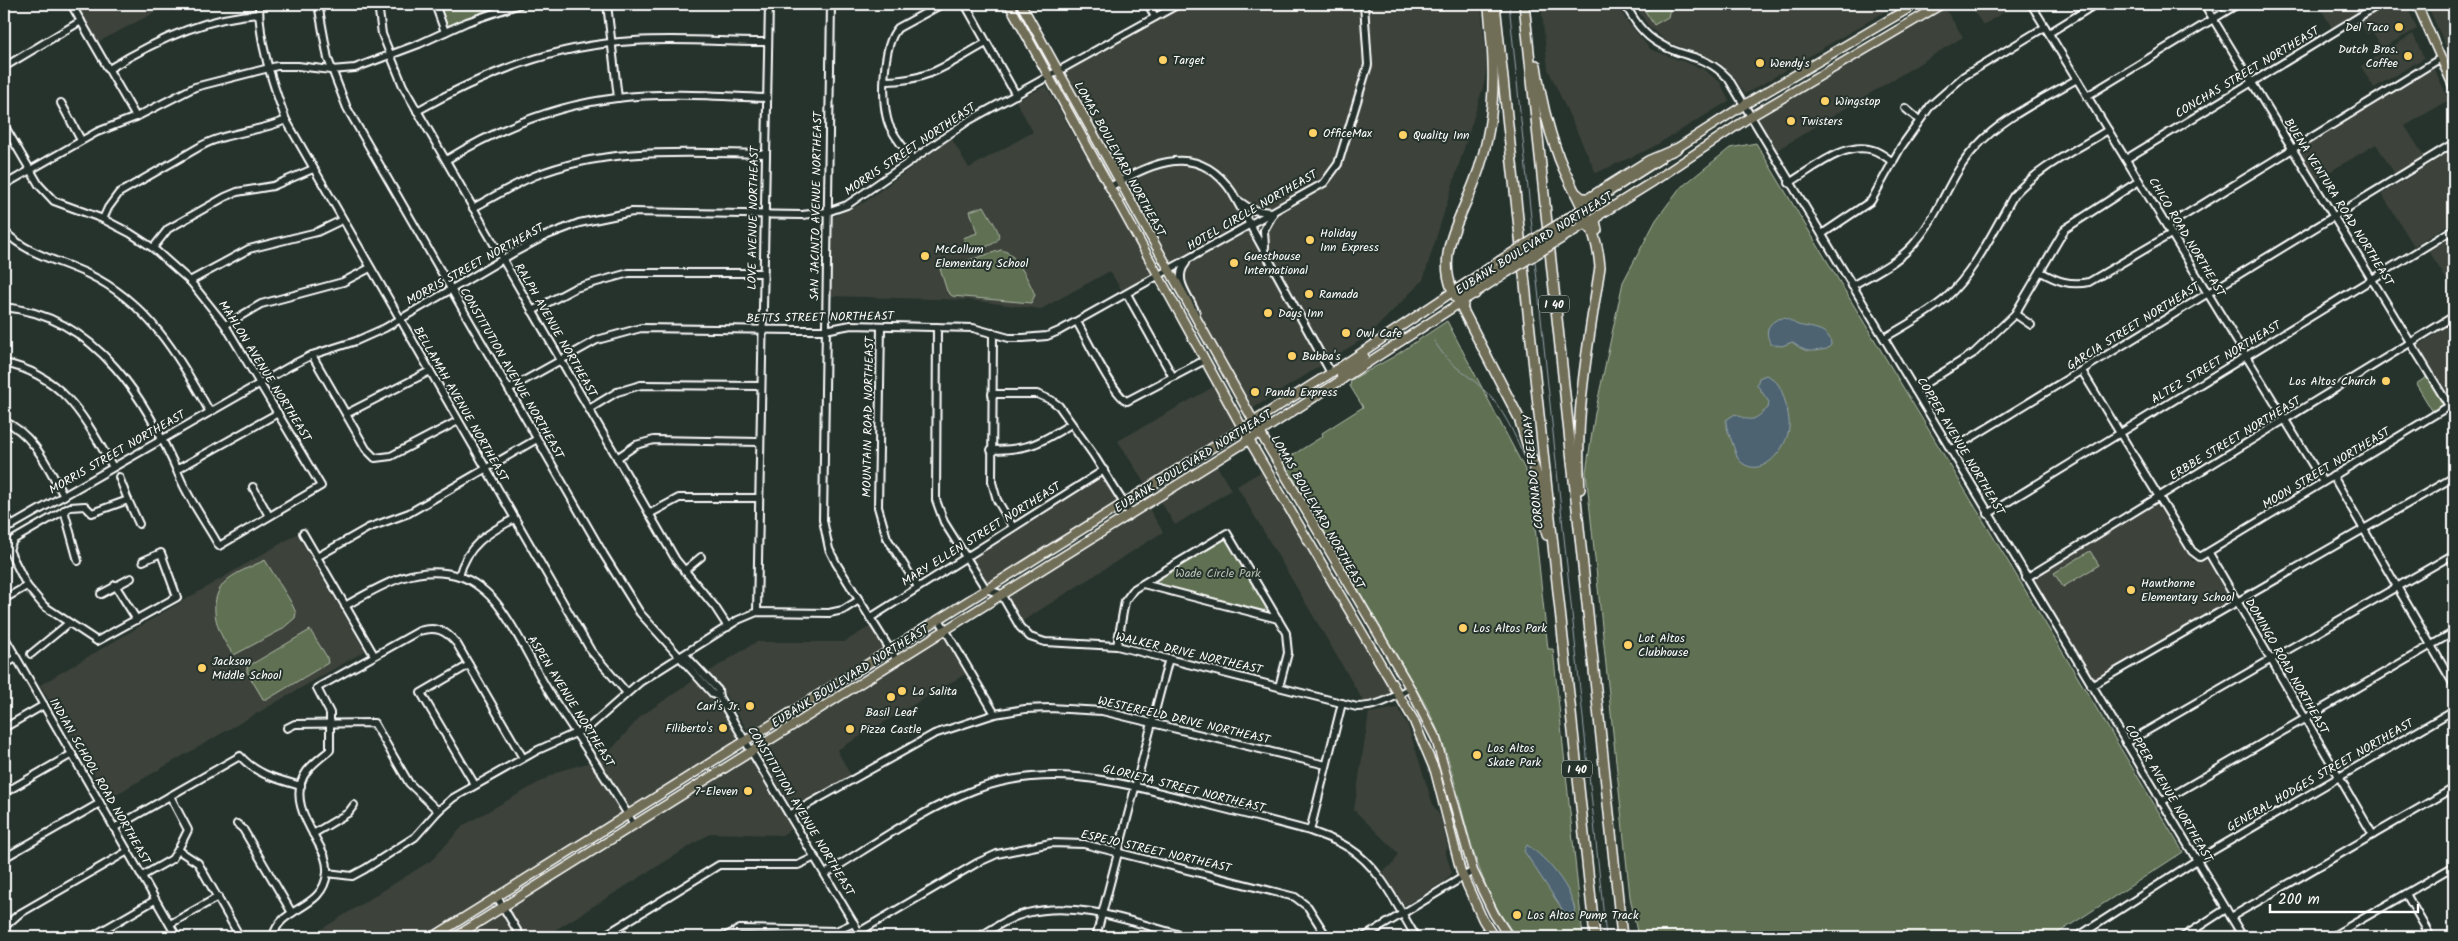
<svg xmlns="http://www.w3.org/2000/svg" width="2458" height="941" font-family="Kalam,sans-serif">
	<rect width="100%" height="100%" fill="#26332d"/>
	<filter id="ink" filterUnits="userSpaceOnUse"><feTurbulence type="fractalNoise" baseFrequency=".02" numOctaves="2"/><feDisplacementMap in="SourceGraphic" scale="10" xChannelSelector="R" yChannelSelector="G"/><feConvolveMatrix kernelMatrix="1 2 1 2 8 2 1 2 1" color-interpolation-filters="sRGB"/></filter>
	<g filter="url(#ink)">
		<g fill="#3c433a">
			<path d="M76,4h95l-73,38z"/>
			<path d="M1188,4h293l6,62 -3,18 -61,196 -54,55 -117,74 -189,-338z"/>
			<path d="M1541,4h76l10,17 23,28 53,20 17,13 9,19 -78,47 -55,25 -48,-104z"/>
			<path d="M1634,4h264l-153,90 -10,-16 -16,-16 -53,-21 -17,-14z"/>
			<path d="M1969,4h48l-34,21z"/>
			<path d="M2318,4h54l-40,24z"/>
			<path d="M2388,4h18l11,25 -35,19 -10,-16 -5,2 -8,-12z"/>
			<path d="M2427,4h27v62l-8,-19z"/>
			<path d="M1944,7l19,30 -186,113 -18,-30 1,-4z"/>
			<path d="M2413,34l11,24 -50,30 -13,-22z"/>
			<path d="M2431,69l4,1 14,30 -44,26 19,30 -29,18 -19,-30 -60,36 -17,-28 1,-3z"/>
			<path d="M1046,86l106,187v3l-29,17 -13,-22 -69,38 -73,-9 -139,-4 4,-79 32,-15 86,-64 18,30 64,-36 -17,-31z"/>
			<path d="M2454,149v72l-40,25 -32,-52z"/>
			<path d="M2454,235v57l-25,-41z"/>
			<path d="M2454,322v75l-3,1 -33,-52z"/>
			<path d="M1215,386l20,36 -1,7 -88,56 -28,-44z"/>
			<path d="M1216,464l15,26 -56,35 -15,-25z"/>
			<path d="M1262,471l130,216 1,6 -8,6 -20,5 -128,-218z"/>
			<path d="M1100,476l3,1 15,22 -2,4 -127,81 -3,-1 -15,-23 1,-4z"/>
			<path d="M2157,504l36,57 13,-2 25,42 -138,81 -62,-103z"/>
			<path d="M1148,507l15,25 -142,90 -14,-25 1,-3z"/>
			<path d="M297,534l68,117 -257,148 -68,-114z"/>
			<path d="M871,626l15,23 -136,85 -27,-43 -16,-18 49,-31h88z"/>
			<path d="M941,637l6,2 20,34 -130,77 14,26 -57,34 -36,-59z"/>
			<path d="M696,679l31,36 13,22 -1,6 -110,69 -33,-54 14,-7 31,-35z"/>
			<path d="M1398,708l10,18 25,79 8,13 7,31 -3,2 7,22 -8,9 -42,25 -21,-34 13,-10 4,-10 -44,-43 15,-97z"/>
			<path d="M748,757l3,1 42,70 -11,7 -71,-2 -167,104h-18l-16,-27 1,-3z"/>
			<path d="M591,762l31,52 -196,123h-117l123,-77 32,-35 95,-54z"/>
			<path d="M501,914l14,23h-53l36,-22z"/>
		</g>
		<g fill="#607153" stroke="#b0b8a9">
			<path d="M438,4h73l-62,21 -4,-4z"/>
			<path d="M1657,4h14l-3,13 -14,8 -9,-14z"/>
			<path d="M1756,143l427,709 -131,85h-414l-8,-40 -44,-425 9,-59 28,-131 33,-62 23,-31 51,-41z"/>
			<path d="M984,206c20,35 24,34 -16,47l-5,-15 14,-5 -7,-22z"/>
			<path d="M1001,250c14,1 29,33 34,45l-4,8 -79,-7 -5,-5 -7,-22z"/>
			<path d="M1447,321l83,158 18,170h5l30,288h-66c-42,-50 -50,-115 -68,-175 -6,-21 -15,-41 -25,-60l-135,-231 5,-7 -2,-5 -7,3 -2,-1 40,-25 -1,-3 41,-26 -13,-21 1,-6 42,-23z"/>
			<path d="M2428,376l16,28 -11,8 -17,-28z"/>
			<path d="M1226,539l41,68 -3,4 -107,-27 -1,-4z"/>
			<path d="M2090,551l9,14 -36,22 -9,-14z"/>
			<path d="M265,560l26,42 5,11 -1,5 -14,12 -47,25c-15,-18 -29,-50 -10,-72 9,-10 29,-17 41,-23z"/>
			<path d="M310,630l17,27 1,6 -60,36h-5l-16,-27v-5z"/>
		</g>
		<g fill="#4d6471" stroke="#94a2aa">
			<path d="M1783,318c7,1 10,5 15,7 12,3 33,3 33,20l-4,4c-18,3 -21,4 -35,-7l-10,4 -11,-2c-8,-12 -2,-24 12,-26z"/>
			<path d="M1766,375c12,5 15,13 19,26 2,8 5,19 4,27 -2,21 -29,54 -50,32 -3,-4 -5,-13 -7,-18 -3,-8 -6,-14 -6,-22l9,-6c18,9 19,6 33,-6l1,-6 -12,-17 2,-7z"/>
			<path d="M1527,845c20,13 46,44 48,67l-5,2 -6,-2 -40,-61z"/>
		</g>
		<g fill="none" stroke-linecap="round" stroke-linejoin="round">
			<g stroke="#94a2aa" stroke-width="1">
				<path d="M1509,4l24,233"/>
				<path d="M1535,261l71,676"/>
				<path d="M1434,341c17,27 28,28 49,48 20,18 33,48 43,72"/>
			</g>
			<g stroke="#fff" stroke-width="10">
				<g id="minor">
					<path d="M71,4l65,113"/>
					<path d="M259,4c0,40 13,78 27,116l305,531 36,42"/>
					<path d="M318,4l10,55 19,49 257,447 36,58 73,81 6,3"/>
					<path d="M378,4l4,30 21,52 273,474 39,47 13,20"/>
					<path d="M435,4l10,28"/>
					<path d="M607,4l11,94"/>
					<path d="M831,4l-8,516 6,29 7,14 60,96"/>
					<path d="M965,4l51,91"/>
					<path d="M1148,4l7,13"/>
					<path d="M1625,4c9,16 18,31 35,40 27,16 42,8 68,34l515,859"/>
					<path d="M2031,4l292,478"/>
					<path d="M2204,4l250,410"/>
					<path d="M2049,33l47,-29"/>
					<path d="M4,67l77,-46"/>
					<path d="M109,69c45,-28 97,-52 150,-55"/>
					<path d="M886,81c44,0 63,-18 100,-38"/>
					<path d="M2087,96l151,-92"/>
					<path d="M61,103l20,37"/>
					<path d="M1905,108l14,12"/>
					<path d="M417,111c68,-38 138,-66 217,-70 44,-3 89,1 134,1"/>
					<path d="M4,125l35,60 15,16 49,18 27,14 23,15 37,33 35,44 96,161 -102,60c-12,-22 -28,-43 -38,-66 -33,-78 -83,-164 -177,-173"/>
					<path d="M2126,159l254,-155"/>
					<path d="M446,160c53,-32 109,-55 171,-62 49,-6 101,-2 150,0"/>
					<path d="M913,160c-8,-11 -18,-22 -24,-35 -8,-21 -7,-80 9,-97l44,-24"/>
					<path d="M1789,183c24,-14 55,-42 84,-33 7,2 14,8 20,12"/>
					<path d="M4,185l93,-53 39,-15 59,-30 82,-21h21l33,4 24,-2 64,-24 48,-22 53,-18"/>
					<path d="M1110,187c42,-25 88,-46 122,5l99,181"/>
					<path d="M1239,201l13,9 19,2"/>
					<path d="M473,208c20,-11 40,-23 61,-32 74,-30 154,-23 232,-22"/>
					<path d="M103,219l5,-11 11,-15 82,-47c26,-14 58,-14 85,-26"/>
					<path d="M2167,226l274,-168"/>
					<path d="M4,231c24,24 54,29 84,43 61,29 90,82 122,138"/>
					<path d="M1822,234l49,-33 30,-54 30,-42 33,-29 81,-49"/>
					<path d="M1265,247l-1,-17 9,-16"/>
					<path d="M153,248l15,-19 57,-32 12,-5 36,-6 40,-17"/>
					<path d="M1186,263c-14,17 4,33 10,50"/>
					<path d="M2041,272c16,9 29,14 48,10l82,-48"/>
					<path d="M190,281l59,-32 68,-17 25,-12"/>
					<path d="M1852,286c22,-13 49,-25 65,-46 24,-28 33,-66 59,-93 27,-30 67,-48 101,-68"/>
					<path d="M1127,294l46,83"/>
					<path d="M532,311l43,-23 54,-15h134"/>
					<path d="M2015,314l16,11"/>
					<path d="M1077,322c9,15 36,73 50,79l78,-41"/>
					<path d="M225,325l36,-21 82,-22 27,-14"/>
					<path d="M881,327l-3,180 9,31 31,49"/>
					<path d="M937,327l-1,173 8,22 42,67 15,5 19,33 10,10 15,5 72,4 240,61c21,0 35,-9 53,-19"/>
					<path d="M993,333l-1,149 5,18 16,27"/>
					<path d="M1884,338c21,-12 43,-24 62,-40 30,-28 47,-67 68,-103 25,-28 62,-45 94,-65"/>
					<path d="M312,355l54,94 9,9 16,-2 67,-35"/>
					<path d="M4,363c60,12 81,56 109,104"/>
					<path d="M2082,371l110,180 8,6 254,-154"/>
					<path d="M509,389l88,-49 44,-12 154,2h30l26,-5 122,3 36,10h14l24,-2 12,-5 265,-148 14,-19 30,-99 -4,-61"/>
					<path d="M1915,390l59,-37 41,-39 50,-85 74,-48"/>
					<path d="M992,394h45l14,6 8,6 34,48 37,59"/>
					<path d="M589,409l28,-17 24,-7 120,1"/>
					<path d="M346,414l84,-43"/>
					<path d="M4,421c31,14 44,47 60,75"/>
					<path d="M991,450c38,0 49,-7 80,-26"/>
					<path d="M1951,450l503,-307"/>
					<path d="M617,458l19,-13 18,-5 105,2"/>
					<path d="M178,469l100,-56"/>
					<path d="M2333,476l121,209"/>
					<path d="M253,487l16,29"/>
					<path d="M128,500l11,24"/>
					<path d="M64,510l14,51"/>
					<path d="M4,512l8,14"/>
					<path d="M649,514l30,-16h80"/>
					<path d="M1988,514l466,-285"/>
					<path d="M4,530l288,-165 20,-10 44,-14 29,-13 130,-76 30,-16 34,-13 53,-11 170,3 25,-3 20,-7 121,-84 211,-117"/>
					<path d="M303,533l71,122"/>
					<path d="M2209,553l164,282"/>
					<path d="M317,557l51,-29 41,-15 128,-74"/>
					<path d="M684,571l17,-14"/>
					<path d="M459,576c8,-31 29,-43 55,-57"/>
					<path d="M2026,578l428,-262"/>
					<path d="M1143,584l135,35"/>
					<path d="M115,585l22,35"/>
					<path d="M27,586l-18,-36 4,-10 57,-33 15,-1 7,7 36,-13 -9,-23"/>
					<path d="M101,594l30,-16"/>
					<path d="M4,599l23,-13 17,20 53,35 80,-44 -16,-44 -18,8"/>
					<path d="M345,606c35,-20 71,-43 114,-30 14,4 30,17 39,29 22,29 36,64 56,95 27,41 55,82 80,125"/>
					<path d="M757,612l12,-608"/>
					<path d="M870,618l234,-148"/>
					<path d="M939,619l56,95"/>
					<path d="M4,636l173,301"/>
					<path d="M1117,646l8,-45 9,-12 93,-56 59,100 2,20 -9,34"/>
					<path d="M31,654l38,-31"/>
					<path d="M680,656l8,2 30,32 1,7 143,240"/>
					<path d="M4,665l12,-7"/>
					<path d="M469,665l-48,28 54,92"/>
					<path d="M2091,686l363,-209"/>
					<path d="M4,728l40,-23"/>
					<path d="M287,728l8,-4 79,-1 35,60 29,28"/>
					<path d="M2126,743l328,-189"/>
					<path d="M4,793l68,-39"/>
					<path d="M170,796l18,34 -10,20 20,13 42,74"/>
					<path d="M2161,802l293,-170"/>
					<path d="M791,814l143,-80 61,-20 30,-5 25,-1 52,3 224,54"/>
					<path d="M237,824l6,5 49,84"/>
					<path d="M114,828l126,-72c17,19 37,23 61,30"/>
					<path d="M1310,831l32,-128"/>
					<path d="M313,834l35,-21 6,-8"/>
					<path d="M4,858l96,-55"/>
					<path d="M327,873l25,3 13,-7 50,-32 23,-26 15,-13 85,-48 51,-23 51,-45 98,-62 19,-8 72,1 14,-3 16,-10"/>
					<path d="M825,874c48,-29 96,-64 149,-84 75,-28 141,-9 215,10 40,10 80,20 121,31 13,5 27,9 39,17 31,19 48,58 67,89"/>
					<path d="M142,876l30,-17 6,-9"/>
					<path d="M2406,894l25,43"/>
					<path d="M497,897l24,40"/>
					<path d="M2231,917l223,-129"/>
					<path d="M170,924l48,-27"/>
					<path d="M4,927l15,-13 109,-63"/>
					<path d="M859,932l118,-69 20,-9 54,-11 33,1 211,53 13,10 19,30"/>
					<path d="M4,933l4,4"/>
					<path d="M91,937l64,-37"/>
					<path d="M273,937c7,-32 50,-26 54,-64 1,-12 -4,-21 -10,-32 -12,-21 -27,-47 -10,-70 6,-8 16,-15 23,-21v-37l-13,-25 102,-57c17,-5 27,-1 38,13l66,114"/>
					<path d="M602,937l117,-72h79l17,-8"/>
					<path d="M724,937l16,-8 96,2 18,-8"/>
					<path d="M979,937c15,-9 31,-20 48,-24 53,-13 110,11 161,24"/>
					<path d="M1096,937l73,-279"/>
					<path d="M1364,937l109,-66"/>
					<path d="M2077,937l120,-77 257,-150"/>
					<path d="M2183,937l43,-28"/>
					<path d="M2331,937l123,-71"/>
				</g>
			</g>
			<g stroke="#fff" stroke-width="11">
				<g id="major">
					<path d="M1009,4l240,436 164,279 22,52 26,101 22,48 11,17"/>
					<path d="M1021,4l237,425 152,259 26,51 37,132 21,43 15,23"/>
					<path d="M2417,4l37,84"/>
					<path d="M1671,152l73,-47 172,-101"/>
					<path d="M1568,218l92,-59"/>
					<path d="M1569,234l85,-53 96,-64 192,-113"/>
					<path d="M1341,381v-8l23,-17"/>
					<path d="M433,937l898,-564 168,-112"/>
					<path d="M455,937l789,-494 256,-166"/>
				</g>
			</g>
			<g stroke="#fff" stroke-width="12">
				<g id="highway">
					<path d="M1495,4l100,933"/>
					<path d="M1524,4l98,933"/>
					<path d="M1489,9c4,40 7,79 0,119 -3,19 -8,37 -15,55 -13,34 -37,69 -22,106l67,129 18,58 10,59"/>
					<path d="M1536,65c4,32 12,63 23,93 15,38 38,66 41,109 -11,72 -26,149 -20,222"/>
					<path d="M1576,193l6,5h7l59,-37 28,-12"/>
					<path d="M1568,218l14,1 8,9"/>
					<path d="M1597,230l-2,-9 4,-6"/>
					<path d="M1460,292l15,2"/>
					<path d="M1463,306c-4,-19 23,-29 36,-37"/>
				</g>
			</g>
			<use href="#minor" stroke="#26332d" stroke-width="6"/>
			<use href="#major" stroke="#716e59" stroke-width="8"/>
			<use href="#highway" stroke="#716e59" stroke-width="9"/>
			<g stroke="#fff" stroke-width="11" stroke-linecap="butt">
				<g id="major-bridge">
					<path d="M1499,261l69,-43"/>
					<path d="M1500,277l69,-43"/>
				</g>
			</g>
			<g stroke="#fff" stroke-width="12" stroke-linecap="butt">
				<g id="highway-bridge">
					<path d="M1534,256l7,-12 27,-17"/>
					<path d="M1499,269l31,-20 9,-13"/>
				</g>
			</g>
			<use href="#major-bridge" stroke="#716e59" stroke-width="8"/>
			<use href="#highway-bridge" stroke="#716e59" stroke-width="9"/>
		</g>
	</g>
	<g fill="#ffd166" stroke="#26332d" stroke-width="2">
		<circle cx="2399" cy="27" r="5"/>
		<circle cx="2408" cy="56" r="5"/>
		<circle cx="1163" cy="60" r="5"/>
		<circle cx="1760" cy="63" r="5"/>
		<circle cx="1825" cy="101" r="5"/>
		<circle cx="1791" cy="121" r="5"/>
		<circle cx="1313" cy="133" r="5"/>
		<circle cx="1403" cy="135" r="5"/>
		<circle cx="1310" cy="240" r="5"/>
		<circle cx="925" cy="256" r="5"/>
		<circle cx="1234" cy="263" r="5"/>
		<circle cx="1309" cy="294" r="5"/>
		<circle cx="1268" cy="313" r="5"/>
		<circle cx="1346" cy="333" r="5"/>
		<circle cx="1292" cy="356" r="5"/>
		<circle cx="2386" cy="381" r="5"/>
		<circle cx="1255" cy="392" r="5"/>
		<circle cx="2131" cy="590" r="5"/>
		<circle cx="1463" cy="628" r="5"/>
		<circle cx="1628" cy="645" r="5"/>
		<circle cx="202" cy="668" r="5"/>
		<circle cx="902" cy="691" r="5"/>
		<circle cx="891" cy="697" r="5"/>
		<circle cx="750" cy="706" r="5"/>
		<circle cx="723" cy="728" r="5"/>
		<circle cx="850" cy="729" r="5"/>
		<circle cx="1477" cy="755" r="5"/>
		<circle cx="748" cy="791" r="5"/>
		<circle cx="1517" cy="915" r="5"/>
	</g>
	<g text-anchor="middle" stroke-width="4" stroke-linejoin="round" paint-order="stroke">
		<g fill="#26332d" stroke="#bec2c0" stroke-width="1">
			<rect x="1539" y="295.5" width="30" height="17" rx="4"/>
			<rect x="1562" y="760.5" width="30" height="17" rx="4"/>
		</g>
		<g font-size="11" font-weight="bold" fill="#fff">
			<text x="1554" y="308">I 40</text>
			<text x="1577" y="773">I 40</text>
		</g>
		<g font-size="12" fill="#fff" stroke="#26332d" text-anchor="start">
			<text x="2389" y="31" text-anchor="end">Del Taco</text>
			<text x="2398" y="53" text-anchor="end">Dutch Bros.<tspan x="2398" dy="14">Coffee</tspan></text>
			<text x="1173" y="64">Target</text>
			<text x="1770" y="67">Wendy's</text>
			<text x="1835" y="105">Wingstop</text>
			<text x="1801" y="125">Twisters</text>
			<text x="1323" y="137">OfficeMax</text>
			<text x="1413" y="139">Quality Inn</text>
			<text x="1320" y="237">Holiday<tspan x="1320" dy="14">Inn Express</tspan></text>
			<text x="935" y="253">McCollum<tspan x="935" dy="14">Elementary School</tspan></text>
			<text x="1244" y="260">Guesthouse<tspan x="1244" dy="14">International</tspan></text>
			<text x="1319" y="298">Ramada</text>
			<text x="1278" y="317">Days Inn</text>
			<text x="1356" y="337">Owl Cafe</text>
			<text x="1302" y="360">Bubba's</text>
			<text x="2376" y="385" text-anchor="end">Los Altos Church</text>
			<text x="1265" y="396">Panda Express</text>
			<text x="2141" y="587">Hawthorne<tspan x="2141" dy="14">Elementary School</tspan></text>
			<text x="1473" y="632">Los Altos Park</text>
			<text x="1638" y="642">Lot Altos<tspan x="1638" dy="14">Clubhouse</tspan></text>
			<text x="212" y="665">Jackson<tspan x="212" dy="14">Middle School</tspan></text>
			<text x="912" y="695">La Salita</text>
			<text x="740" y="710" text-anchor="end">Carl's Jr.</text>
			<text x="891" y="716" text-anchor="middle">Basil Leaf</text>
			<text x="713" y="732" text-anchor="end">Filiberto's</text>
			<text x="860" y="733">Pizza Castle</text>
			<text x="1487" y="752">Los Altos<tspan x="1487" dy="14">Skate Park</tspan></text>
			<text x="738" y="795" text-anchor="end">7-Eleven</text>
			<text x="1527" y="919">Los Altos Pump Track</text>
		</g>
		<g font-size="12" fill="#fff" stroke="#26332d">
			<text transform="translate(2247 72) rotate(-31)" y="4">CONCHAS STREET NORTHEAST</text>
			<text transform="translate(910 149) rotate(-34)" y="4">MORRIS STREET NORTHEAST</text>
			<text transform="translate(1120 159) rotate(61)" y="4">LOMAS BOULEVARD NORTHEAST</text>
			<text transform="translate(2339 202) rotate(58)" y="4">BUENA VENTURA ROAD NORTHEAST</text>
			<text transform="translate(816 206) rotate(-89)" y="4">SAN JACINTO AVENUE NORTHEAST</text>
			<text transform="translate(1252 210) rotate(-30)" y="4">HOTEL CIRCLE NORTHEAST</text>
			<text transform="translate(753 218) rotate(-89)" y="4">LOVE AVENUE NORTHEAST</text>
			<text transform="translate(2187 237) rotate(59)" y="4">CHICO ROAD NORTHEAST</text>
			<text transform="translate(1534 243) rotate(-32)" y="4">EUBANK BOULEVARD NORTHEAST</text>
			<text transform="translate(475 264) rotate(-29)" y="4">MORRIS STREET NORTHEAST</text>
			<text transform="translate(820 317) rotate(-1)" y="4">BETTS STREET NORTHEAST</text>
			<text transform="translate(2133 326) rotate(-32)" y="4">GARCIA STREET NORTHEAST</text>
			<text transform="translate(556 330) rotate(60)" y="4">RALPH AVENUE NORTHEAST</text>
			<text transform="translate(2216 362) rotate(-31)" y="4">ALTEZ STREET NORTHEAST</text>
			<text transform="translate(265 371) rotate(58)" y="4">MAHLON AVENUE NORTHEAST</text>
			<text transform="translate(512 373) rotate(60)" y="4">CONSTITUTION AVENUE NORTHEAST</text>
			<text transform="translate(461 404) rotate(60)" y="4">BELLAMAH AVENUE NORTHEAST</text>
			<text transform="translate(868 417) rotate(-89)" y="4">MOUNTAIN ROAD NORTHEAST</text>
			<text transform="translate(2235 438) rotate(-31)" y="4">ERBBE STREET NORTHEAST</text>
			<text transform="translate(1961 446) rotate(59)" y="4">COPPER AVENUE NORTHEAST</text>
			<text transform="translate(117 452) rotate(-30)" y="4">MORRIS STREET NORTHEAST</text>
			<text transform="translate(1193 461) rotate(-32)" y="4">EUBANK BOULEVARD NORTHEAST</text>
			<text transform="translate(2326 468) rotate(-31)" y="4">MOON STREET NORTHEAST</text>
			<text transform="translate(1533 472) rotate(-96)" y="4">CORONADO FREEWAY</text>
			<text transform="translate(1318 512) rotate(60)" y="4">LOMAS BOULEVARD NORTHEAST</text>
			<text transform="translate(981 534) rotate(-32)" y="4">MARY ELLEN STREET NORTHEAST</text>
			<text transform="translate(1189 653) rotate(13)" y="4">WALKER DRIVE NORTHEAST</text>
			<text transform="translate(2287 666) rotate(60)" y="4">DOMINGO ROAD NORTHEAST</text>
			<text transform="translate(850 676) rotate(-32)" y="4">EUBANK BOULEVARD NORTHEAST</text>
			<text transform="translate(571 701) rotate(58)" y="4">ASPEN AVENUE NORTHEAST</text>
			<text transform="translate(1184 720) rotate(13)" y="4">WESTERFELD DRIVE NORTHEAST</text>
			<text transform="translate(2320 775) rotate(-30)" y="4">GENERAL HODGES STREET NORTHEAST</text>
			<text transform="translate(100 781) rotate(60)" y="4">INDIAN SCHOOL ROAD NORTHEAST</text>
			<text transform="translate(1184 788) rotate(14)" y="4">GLORIETA STREET NORTHEAST</text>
			<text transform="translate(2169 793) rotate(59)" y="4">COPPER AVENUE NORTHEAST</text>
			<text transform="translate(801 811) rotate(59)" y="4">CONSTITUTION AVENUE NORTHEAST</text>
			<text transform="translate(1156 851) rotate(13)" y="4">ESPEJO STREET NORTHEAST</text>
		</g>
		<g font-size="12" fill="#b7bfb2" stroke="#26332d">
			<text x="1218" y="577">Wade Circle Park</text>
		</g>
	</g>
	<rect width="2458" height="941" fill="none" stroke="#26332d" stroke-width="20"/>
	<rect x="10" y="10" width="2438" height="921" fill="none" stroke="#fff" stroke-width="2" filter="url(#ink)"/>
	<path d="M2270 904v8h148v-8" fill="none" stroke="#ffffff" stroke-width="2.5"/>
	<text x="2278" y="904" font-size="15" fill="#ffffff" stroke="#26332d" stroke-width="4" paint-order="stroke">200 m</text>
</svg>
